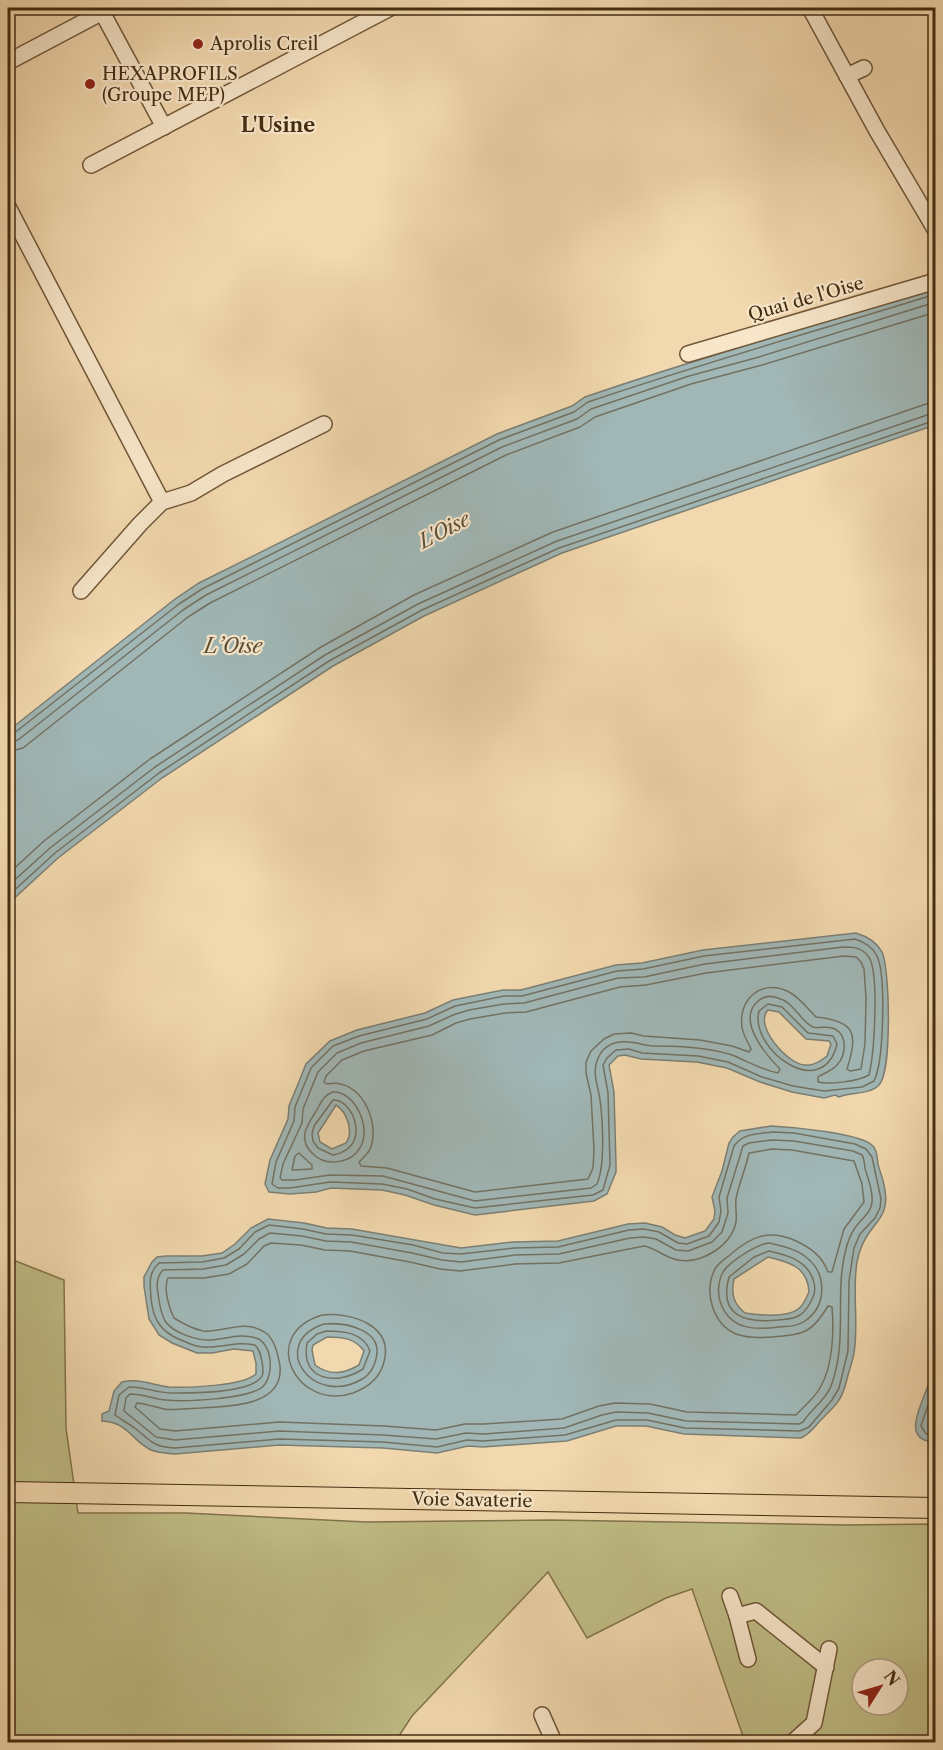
<svg xmlns="http://www.w3.org/2000/svg" width="943" height="1750" font-family="'Libre Caslon Text',serif">
	<rect width="100%" height="100%" fill="#f2d8ae"/>
	<filter id="stains"><feTurbulence type="fractalNoise" baseFrequency=".00333" numOctaves="4"/><feColorMatrix values="0 0 0 0 .2 0 0 0 0 .09 0 0 0 0 .02 0 0 0 .5 -.17"/></filter>
	<radialGradient id="worn" r=".72"><stop offset=".6" stop-color="#630" stop-opacity="0"/><stop offset="1" stop-color="#630" stop-opacity=".3"/></radialGradient>
	<path fill="#c0bd86" stroke="#82744b" stroke-width="1.5" fill-rule="evenodd" d="M8,1258l56,22 2,148 12,85h108l180,9 184,-2 296,5 89,-1v218h-125v-2l-65,2 -53,-153 -26,9 -79,40 -39,-66 -136,144 -17,26h-387zM862,1669h36v36h-36z"/>
	<g fill="#a0b7b6" stroke="#7b7f74" stroke-width="1.5" fill-rule="evenodd">
		<path d="M935,288v137l-373,128 -138,63 -91,50 -171,112 -104,80 -50,46v-173l167,-132 24,-16 298,-149 75,-28 13,-9c116,-40 234,-73 350,-109z"/>
		<path d="M856,933c10,3 20,8 26,19 8,17 10,120 -3,133 -10,10 -28,7 -40,12l-4,-2 -11,3 -32,-6 -32,-10 -33,-14 -30,-6 -56,-3 -16,-4 -7,1 -9,9 5,27 2,73v7l-9,22 -13,7 -119,14 -41,-10 -29,-10 -23,-5 -51,-2 -15,4 -26,2 -21,-2 -4,-8 5,-24 18,-41 1,-13 7,-17 10,-25 24,-23 27,-11 68,-17 28,-13 50,-10h18l95,-25 26,-2 61,-13zM768,1010l11,2 27,27 23,2 2,3 -4,12c-6,5 -14,10 -22,9 -17,0 -52,-40 -37,-55zM336,1105c11,7 18,27 10,38l-14,6 -12,-7 -2,-9z"/>
		<path d="M771,1126c20,1 90,7 102,20 6,7 3,14 6,22 21,58 -13,47 -22,94 -5,30 2,61 -3,91 -1,7 -4,15 -6,22 -2,9 -4,17 -9,25 -4,7 -10,11 -15,17 -9,8 -12,16 -23,21l-117,-4 -38,-8h-30l-49,15 -84,6 -15,-1 -31,7 -54,-5 -104,-3 -104,9c-9,-1 -17,-1 -24,-4 -20,-10 -23,-28 -49,-29v-7l7,-3 5,-20 8,-9c17,-4 30,3 47,5 18,1 74,-1 87,-13v-11l-3,-12 -19,-2 -22,4h-15l-25,-10 -13,-8 -10,-16 -5,-33v-9l8,-15 5,-5 9,-1h36l20,-3 13,-9 16,-16 17,-9 36,4 23,5 25,1 109,19 52,-6 45,-1 70,-17 17,-1 17,4 13,8 10,3 20,-7 9,-12 1,-8 -3,-14 10,-26 7,-28 4,-6 7,-6zM768,1257c21,5 40,10 41,35 -3,6 -5,13 -11,17 -10,9 -40,6 -53,4 -12,-10 -14,-19 -11,-34zM327,1337c15,0 28,1 37,14l-5,14c-15,9 -29,11 -44,0l-3,-15 1,-5z"/>
		<path d="M935,1351v91c-36,-1 -12,-39 -7,-57 3,-11 5,-23 7,-34z"/>
	</g>
	<g fill="none" stroke-linecap="round" stroke-linejoin="round">
		<g stroke="#727263" stroke-width="1.5">
			<path d="M8,736l5,-2 166,-130 23,-15 297,-149 75,-28 14,-10c115,-39 232,-72 348,-108"/>
			<path d="M8,743l10,-3 165,-130 23,-15 296,-148 75,-28 14,-10 98,-33 70,-19 177,-55"/>
			<path d="M8,752l15,-4 165,-131 22,-14 296,-148 74,-28 15,-10 96,-33 71,-19 174,-53"/>
			<path d="M8,874l36,-33 106,-82 171,-112 93,-52 139,-63 373,-128 10,-1"/>
			<path d="M8,886l42,-38 105,-81 170,-112 93,-51 139,-63 379,-129"/>
			<path d="M8,896l47,-43 104,-80 170,-112 93,-51 137,-62 377,-128"/>
			<path d="M855,939c9,3 18,8 22,17 9,19 7,105 -3,125l-12,6 -38,4 -31,-5 -31,-9 -34,-15 -30,-6 -56,-3 -13,-4 -13,1 -9,8 -4,7 5,28 2,72 -7,25 -10,5 -118,13 -40,-9 -28,-10 -25,-5 -52,-2 -40,6h-12l-6,-4 4,-22 18,-41 1,-14 16,-39 22,-22 26,-10 68,-17 28,-13 49,-10h18l95,-25 26,-2 61,-13z"/>
			<path d="M843,947c10,0 18,0 25,9 12,14 6,99 1,119 -10,6 -40,10 -51,7v-5c6,-4 14,-6 19,-12 9,-10 11,-29 -2,-36 -7,-4 -15,0 -22,-2 -12,-5 -19,-25 -35,-29 -8,-3 -15,-2 -21,4 -20,19 9,53 23,67l-2,4c-16,-3 -31,-12 -46,-18 -25,-8 -52,-9 -77,-9 -10,0 -18,-4 -27,-4 -27,-2 -37,20 -31,43 6,22 9,78 0,99l-6,4 -116,13 -92,-25 -53,-1 -35,5h-13l-2,-2 3,-14 19,-41 1,-14 15,-37 19,-19 24,-10 68,-17 24,-11 16,-5 35,-6 20,-1 94,-25 26,-1 61,-13z"/>
			<path d="M844,956l12,1 5,5 3,7 2,29 -1,46 -4,25 -11,2 -3,-2c11,-35 9,-48 -31,-52 -8,-8 -17,-20 -27,-25 -27,-14 -51,7 -47,35 1,8 6,15 9,22l-2,3 -17,-6 -32,-6 -56,-4 -13,-3 -17,1 -10,5 -13,12 -5,11v11l5,22 3,55 -1,18 -5,11 -113,13 -88,-24 -26,-2 -2,-4c5,-5 10,-9 12,-15 9,-28 -12,-70 -44,-63l-3,-2 2,-6 16,-16 22,-9 68,-16 24,-12 14,-4 35,-6 21,-1 94,-25 26,-2 60,-12z"/>
			<path d="M768,1004l14,3 26,26 25,3 4,8c-14,59 -88,6 -78,-33z"/>
			<path d="M333,1092c22,-1 38,35 28,54 -9,18 -35,21 -48,8 -16,-15 -6,-28 2,-41 6,-9 7,-17 18,-21z"/>
			<path d="M333,1100c20,-2 40,48 0,55l-15,-7 -5,-7 -1,-7 2,-8z"/>
			<path d="M772,1132l22,1 61,11 11,5 6,8 9,42 -1,9 -5,10 -15,16 -6,14 -5,33 -1,70 -9,37 -7,12 -23,27 -9,4 -115,-3 -38,-8h-31l-51,15 -82,6 -16,-1 -30,7 -54,-5 -104,-3 -104,9c-22,-1 -24,-7 -39,-19 -7,-5 -14,-9 -21,-14l4,-20 10,-8c14,-1 27,6 42,6 19,0 81,1 91,-17 2,-4 1,-9 0,-14 -1,-6 -2,-12 -7,-17 -20,-4 -28,2 -47,2 -10,1 -17,-3 -27,-7 -20,-8 -28,-20 -30,-42 -1,-14 -3,-25 8,-35l43,-1 22,-4 15,-9 16,-17 14,-7 34,4 23,5 26,1 61,10 30,8 18,1 53,-6 44,-1 71,-17 15,-1 15,3 19,11 9,1 22,-8 10,-14 2,-11 -2,-14 15,-51c9,-13 24,-12 38,-14z"/>
			<path d="M772,1140l22,1 59,10 9,4c3,5 2,11 4,17 18,50 -8,36 -19,73 -14,47 2,93 -16,141 -5,14 -20,23 -28,36l-4,2 -113,-3 -38,-8 -32,-1 -14,3 -38,13 -80,6 -18,-1 -30,6 -53,-4 -104,-4 -104,9 -19,-3 -32,-26 2,-13 4,-4c13,0 24,5 36,6 20,2 79,-1 95,-12 14,-10 12,-45 -5,-50 -17,-5 -29,1 -45,2 -13,1 -38,-7 -46,-19 -3,-6 -5,-14 -6,-21 -2,-11 -4,-22 4,-30l40,-1 23,-4 18,-11 15,-15 11,-6 32,3 24,5 25,1 61,11 30,7 19,2 54,-7 44,-1 71,-16 14,-1 12,2 20,11 12,1 24,-9 10,-10 6,-19 -1,-15 16,-52 6,-3z"/>
			<path d="M772,1149l20,1 62,11 8,23 2,18 -20,27 -12,43h-4c-6,-16 -17,-24 -32,-31 -27,-12 -45,-5 -66,14 -6,5 -13,8 -16,16 -10,22 -1,53 22,63 11,4 24,4 36,3 30,-3 39,-2 56,-31l4,1c2,23 1,58 -11,79 -5,11 -17,20 -25,29l-109,-3 -37,-8 -35,-1 -16,3 -37,13 -78,5h-19l-29,6 -52,-4 -105,-4 -104,9 -15,-2 -25,-22 2,-4c10,1 18,4 27,6 12,2 25,-1 37,-1 27,-2 83,-1 79,-42 -2,-11 -5,-26 -14,-33 -21,-15 -43,0 -63,-2 -9,-2 -21,-8 -29,-13 -5,-10 -11,-30 -6,-40h36l25,-4 18,-10 17,-18 7,-3 30,2 24,5 25,1 60,11 30,7 20,2 55,-7 44,-1 85,-17c12,2 21,12 34,14 24,4 53,-14 58,-38 1,-8 -1,-16 0,-23 3,-16 10,-31 13,-46z"/>
			<path d="M299,1153l13,12v4l-20,1 3,-14z"/>
			<path d="M769,1243c13,3 28,6 38,15 20,16 20,48 -2,63 -9,6 -16,5 -26,6 -24,3 -48,3 -58,-23 -4,-9 -3,-23 2,-32 6,-10 34,-28 46,-29z"/>
			<path d="M769,1251c18,4 37,9 44,28 2,6 3,12 0,18 -3,7 -7,14 -13,18 -8,5 -14,4 -22,5 -32,3 -60,-3 -49,-43l25,-20z"/>
			<path d="M322,1315c29,-3 72,10 62,47 -4,16 -15,25 -31,31 -56,19 -96,-58 -31,-78z"/>
			<path d="M324,1324c22,-2 60,6 52,35 -2,8 -5,14 -12,19 -52,32 -97,-35 -40,-54z"/>
			<path d="M326,1331c17,0 37,1 44,20l-7,18c-26,17 -63,12 -56,-26l10,-9z"/>
			<path d="M936,1380l-15,46 5,8 10,2"/>
		</g>
		<g stroke="#705738" stroke-width="18">
			<g id="minor">
				<path d="M810,8l67,123 59,100"/>
				<path d="M102,12l62,115"/>
				<path d="M8,62l102,-54"/>
				<path d="M847,76l17,-8"/>
				<path d="M91,165l299,-157"/>
				<path d="M8,207l154,295"/>
				<path d="M688,354l248,-73"/>
				<path d="M81,591l59,-67 22,-22 29,-9 32,-19 101,-50"/>
				<path d="M730,1596l7,20"/>
				<path d="M748,1659l-11,-43 19,-5 70,56"/>
				<path d="M542,1715l12,27"/>
				<path d="M793,1742l21,-19 15,-74"/>
			</g>
		</g>
		<g stroke="#442c10" stroke-width="22">
			<path id="major" d="M8,1492l928,16"/>
		</g>
		<use href="#minor" stroke="#f7e6ca" stroke-width="15"/>
		<use href="#major" stroke="#f2d8ae" stroke-width="20"/>
	</g>
	<g fill="#8f2418" stroke="#f7e6ca" stroke-width="2">
		<circle cx="198" cy="44" r="6"/>
		<circle cx="90" cy="84" r="6"/>
	</g>
	<g text-anchor="middle" stroke-width="4.5" stroke-linejoin="round" paint-order="stroke">
		<g font-size="18" fill="#442c10" stroke="#f7e6ca" text-anchor="start">
			<text x="210" y="50">Aprolis Creil</text>
			<text x="102" y="80">HEXAPROFILS<tspan x="102" dy="21">(Groupe MEP)</tspan></text>
		</g>
		<g font-size="18" fill="#442c10" stroke="#f7e6ca">
			<text transform="translate(806 299) rotate(-16)" y="6">Quai de l'Oise</text>
			<text transform="translate(472 1500) rotate(1)" y="6">Voie Savaterie</text>
		</g>
		<g font-size="20" font-weight="bold" fill="#442c10" stroke="#f7e6ca">
			<text x="278" y="132">L'Usine</text>
		</g>
		<g font-size="20" font-style="italic" fill="#5b4f3a" stroke="#f7e6ca">
			<text transform="translate(444 530) rotate(-28)" y="7">L'Oise</text>
			<text x="233" y="653">L’Oise</text>
		</g>
	</g>
	<rect width="943" height="1750" fill="none" stroke="#f2d8ae" stroke-width="30"/>
	<rect x="9" y="9" width="925" height="1732" fill="none" stroke="#442c10" stroke-width="3"/>
	<rect x="15" y="15" width="913" height="1720" fill="none" stroke="#442c10" stroke-width="1.5"/>
	<g transform="translate(880 1687) rotate(53)"><circle r="28" fill="#f7e6ca" stroke="#af9c80" stroke-width="1.5"/>
	<path d="M0-4.5L10 22L0 15L-10 22Z" fill="#8f2418"/>
	<text y="-9" font-size="16" font-weight="bold" text-anchor="middle" fill="#442c10">N</text>
	</g>
	<rect width="100%" height="100%" filter="url(#stains)"/>
	<rect width="100%" height="100%" fill="url(#worn)"/>
</svg>
